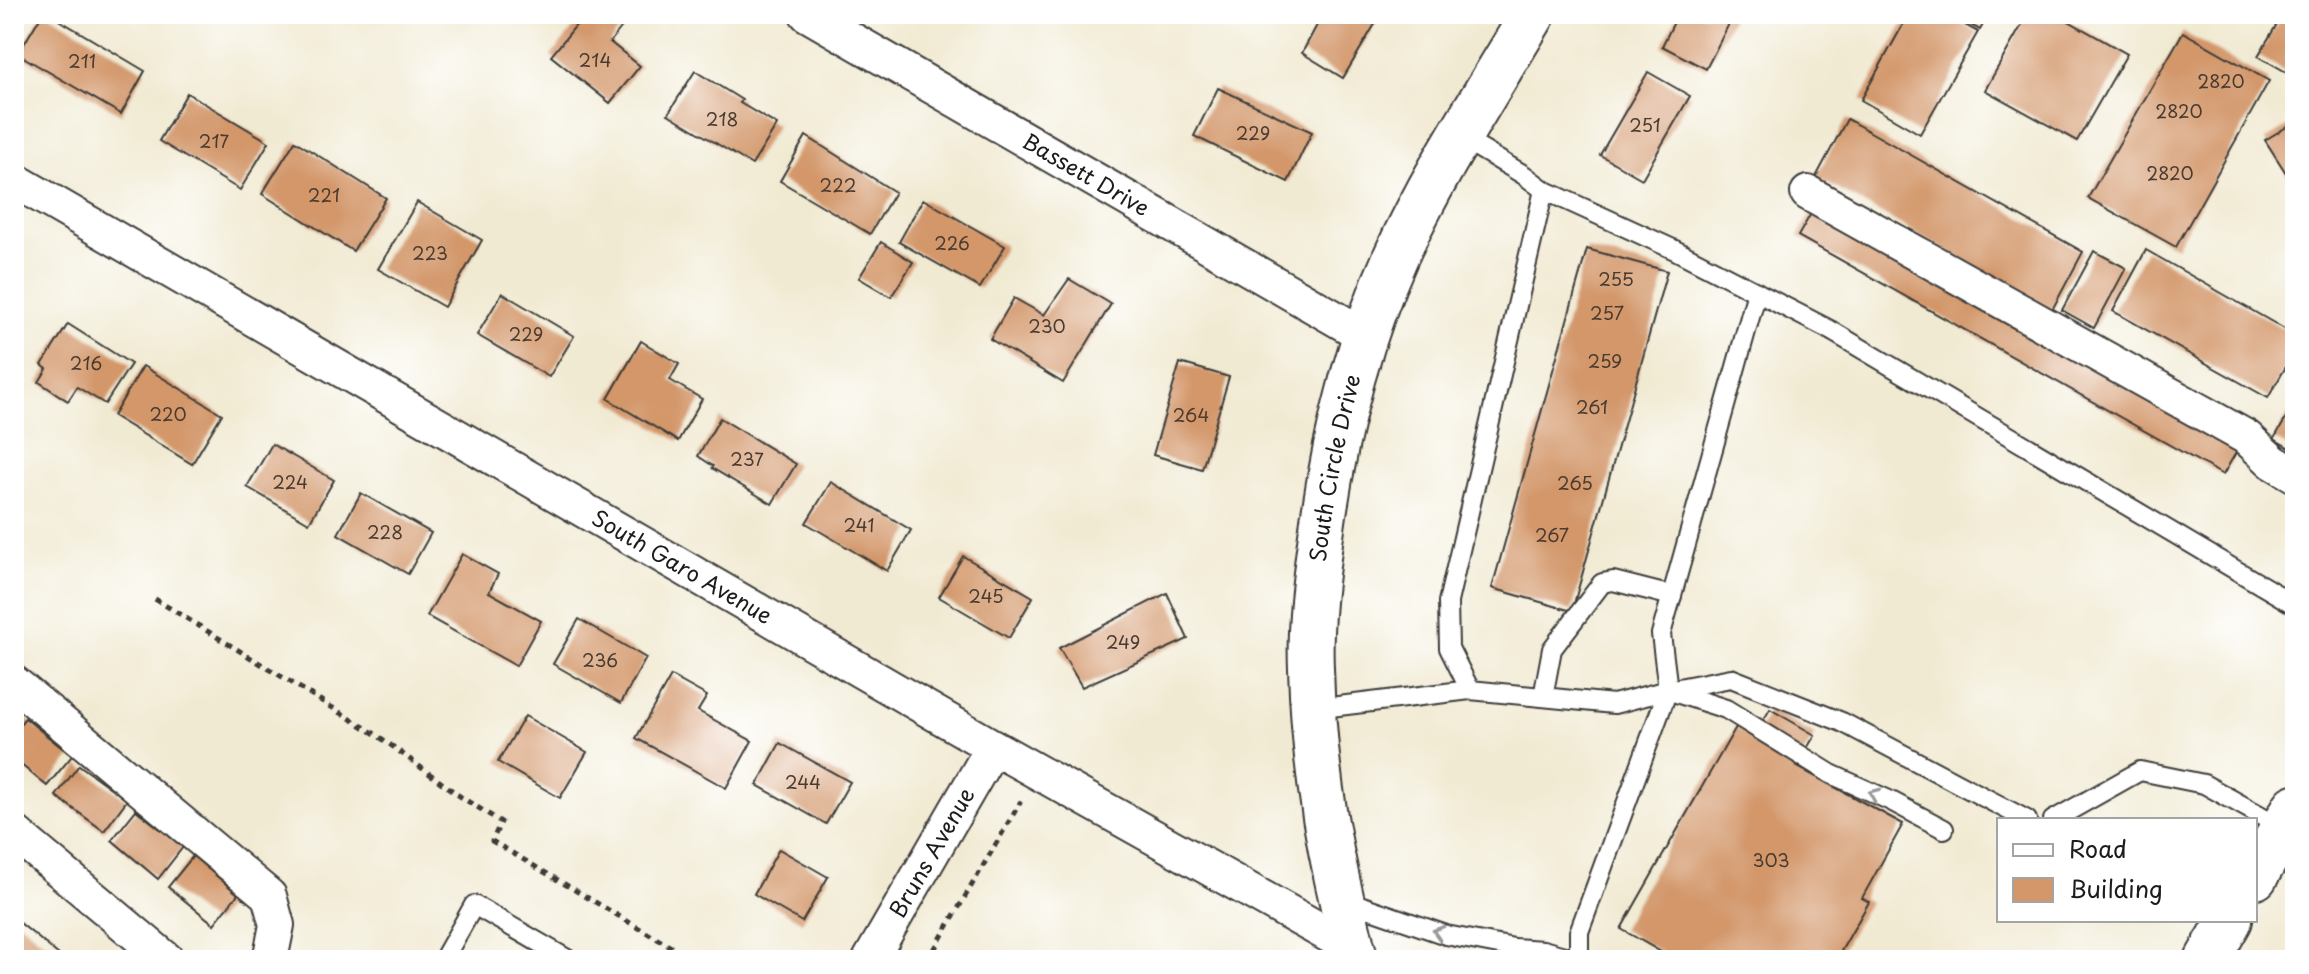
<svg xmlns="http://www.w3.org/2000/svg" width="2309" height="974" font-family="'Playpen Sans',sans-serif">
	<rect width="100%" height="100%" fill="#fff"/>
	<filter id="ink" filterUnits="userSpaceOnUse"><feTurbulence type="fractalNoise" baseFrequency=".0125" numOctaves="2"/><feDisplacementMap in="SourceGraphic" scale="16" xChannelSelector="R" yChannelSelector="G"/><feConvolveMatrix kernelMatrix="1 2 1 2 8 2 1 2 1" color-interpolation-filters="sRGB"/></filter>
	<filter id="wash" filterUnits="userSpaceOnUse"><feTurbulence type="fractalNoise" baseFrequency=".006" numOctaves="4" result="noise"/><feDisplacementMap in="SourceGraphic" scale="32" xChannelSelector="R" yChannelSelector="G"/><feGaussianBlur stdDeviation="1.8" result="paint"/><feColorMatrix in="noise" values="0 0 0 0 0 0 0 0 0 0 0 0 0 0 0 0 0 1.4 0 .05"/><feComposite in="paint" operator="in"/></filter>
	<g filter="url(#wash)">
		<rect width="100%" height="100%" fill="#f1ead3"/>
		<g id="blocks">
			<g fill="#d3976a">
				<path d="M42,14h7l96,57 -24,43 -103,-60z"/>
				<path d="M585,14h35l7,6 -17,22 30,24 -30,37 -59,-47z"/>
				<path d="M1323,14h58l-38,64 -41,-25z"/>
				<path d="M1678,14h56l-28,55 -44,-23z"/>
				<path d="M1909,14h36l33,18 -58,102 -59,-34z"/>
				<path d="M1950,14h39l-9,16z"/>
				<path d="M2028,14h28l71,40 -50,87 -92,-51z"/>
				<path d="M2283,14h12v63l-37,-21z"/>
				<path d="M2183,32l86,49 -93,166 -88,-49z"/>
				<path d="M695,71l47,29 -2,3 37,22 -25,40 -84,-51z"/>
				<path d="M1648,72l42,24 -48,83 -42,-24z"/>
				<path d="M1218,88l94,44 -24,50 -94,-46z"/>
				<path d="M187,93l82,49 -29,48 -81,-49z"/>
				<path d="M1847,119l236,133 -31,58 -236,-133z"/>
				<path d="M2295,122v65l-30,-47z"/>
				<path d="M806,136l89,56 -25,42 -90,-53z"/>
				<path d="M295,141l91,57 -33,53 -91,-57z"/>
				<path d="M923,199l82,47 -25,42 -81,-46z"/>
				<path d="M417,202l65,38 -38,67 -66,-38z"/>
				<path d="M1813,210l425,239 -15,26 -425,-239z"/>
				<path d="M881,242l32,20 -22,35 -32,-19z"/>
				<path d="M1587,249l80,22 -95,340 -80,-23z"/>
				<path d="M2146,250l149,85v16l-27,47 -155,-87z"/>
				<path d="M2094,251l32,17 -32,60 -32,-18z"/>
				<path d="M1069,279l42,25 -48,79 -73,-44 24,-41 30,17z"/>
				<path d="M502,293l72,43 -25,41 -72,-42z"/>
				<path d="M68,324l63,40 -26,40 -28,-17 -9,14 -29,-19 8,-13 -5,-4z"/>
				<path d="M641,341l38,23 -9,16 32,19 -24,42 -70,-42z"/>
				<path d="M1180,363l49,14 -27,92 -49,-14z"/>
				<path d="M143,366l79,48 -30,50 -79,-48z"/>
				<path d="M2295,403v48l-21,-12z"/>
				<path d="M720,418l76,46 -24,40 -60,-36 1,-2 -15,-10z"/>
				<path d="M272,444l62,36 -25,43 -62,-36z"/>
				<path d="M831,482l80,48 -24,41 -81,-48z"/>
				<path d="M361,493l70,40 -23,41 -70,-40z"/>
				<path d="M462,554l36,20 -9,18 52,29 -25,45 -89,-50z"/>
				<path d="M963,556l70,41 -24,41 -70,-41z"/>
				<path d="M1167,593l21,46 -106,48 -23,-39z"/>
				<path d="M579,619l67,39 -25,45 -68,-39z"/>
				<path d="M671,676l36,20 -9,15 54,30 -26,47 -90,-50z"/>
				<path d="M1770,709l45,26 -19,31 107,58 -41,74 7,4 -33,58h-179l4,-8 -40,-23 115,-202 18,10z"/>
				<path d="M525,716l62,36 -27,46 -62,-36z"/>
				<path d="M25,718l47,38 -25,30 -33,-27v-28z"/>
				<path d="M780,743l70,39 -24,42 -69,-39z"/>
				<path d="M79,765l48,35 -23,31 -48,-35z"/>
				<path d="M136,810l47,37 -25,32 -46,-39z"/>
				<path d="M779,849l49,28 -26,45 -48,-28z"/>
				<path d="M193,856l45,38 -24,30 -46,-37z"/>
				<path d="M14,918l51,42h-51z"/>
			</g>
		</g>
	</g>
	<g filter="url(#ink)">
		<use href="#blocks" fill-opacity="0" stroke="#3c3b37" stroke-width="2"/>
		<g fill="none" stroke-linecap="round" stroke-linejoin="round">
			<g stroke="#3c3b37" stroke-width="22">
				<g id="service">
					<path d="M1460,137l64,38 20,15 -96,412 1,46 21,42"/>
					<path d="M1544,190l131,60 155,80 465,275"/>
					<path d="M1670,691l56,18 105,65 60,27 53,28"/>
					<path d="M1543,697l9,-48 50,-66 11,-2 59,15"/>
					<path d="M1314,709l156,-19 144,14 54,-14 63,-12 111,44 185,98"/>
					<path d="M2053,820l87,-49 64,13 79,44"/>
					<path d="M1342,899l104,36 68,13 29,2 36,10"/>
					<path d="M443,960l31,-55 95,55"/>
					<path d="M1579,960v-28l89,-242 -7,-56 96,-342"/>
				</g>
			</g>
			<g stroke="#3c3b37" stroke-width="38">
				<g id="minor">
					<path id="s1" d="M807,14l557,321"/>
					<path id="s2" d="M14,180l979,567 359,201"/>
					<path d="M1808,193l438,244 27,25 22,13"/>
					<path d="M14,683l255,213 8,29 -7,35"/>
					<path d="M14,832l153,128"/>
					<path id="s3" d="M870,960l123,-213"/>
				</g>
			</g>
			<g stroke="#3c3b37" stroke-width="48">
				<g id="primary">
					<path d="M2255,877l40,-70"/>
					<path id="s4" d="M1356,960c-8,-25 -12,-51 -18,-76 -16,-71 -25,-144 -27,-216 -2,-44 4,-89 10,-133 13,-96 35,-190 75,-279 38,-84 90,-162 137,-242"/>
					<path d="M2207,960l23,-40"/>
				</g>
			</g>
			<g stroke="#3c3b37" stroke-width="5" stroke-dasharray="6 6" stroke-linecap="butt">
				<path d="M155,599l222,136 84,62 40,25 -9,19 201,119"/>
				<path d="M928,960l93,-159"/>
			</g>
			<use href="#service" stroke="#fff" stroke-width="18"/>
			<use href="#minor" stroke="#fff" stroke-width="34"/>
			<use href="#primary" stroke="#fff" stroke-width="44"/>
		</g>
		<defs><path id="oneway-chevron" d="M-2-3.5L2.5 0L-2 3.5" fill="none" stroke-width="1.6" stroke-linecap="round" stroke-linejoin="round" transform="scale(2)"/></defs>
		<g stroke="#999">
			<use href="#oneway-chevron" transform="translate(1874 794) rotate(-156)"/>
			<use href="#oneway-chevron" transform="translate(1438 932) rotate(-163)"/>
		</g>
	</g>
	<g text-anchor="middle" stroke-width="6" stroke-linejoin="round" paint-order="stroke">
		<g font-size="18" fill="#4a3b30">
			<text x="595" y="67">214</text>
			<text x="82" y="68">211</text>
			<text x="2221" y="88">2820</text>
			<text x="2179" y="118">2820</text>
			<text x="722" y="126">218</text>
			<text x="1645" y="132">251</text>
			<text x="1253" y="140">229</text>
			<text x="214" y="148">217</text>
			<text x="2170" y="180">2820</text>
			<text x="838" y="192">222</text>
			<text x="324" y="202">221</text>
			<text x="952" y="250">226</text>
			<text x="430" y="260">223</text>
			<text x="1616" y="286">255</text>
			<text x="1607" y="320">257</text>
			<text x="1047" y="333">230</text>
			<text x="526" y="341">229</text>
			<text x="1605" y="368">259</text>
			<text x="86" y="370">216</text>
			<text x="1592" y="414">261</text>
			<text x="168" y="421">220</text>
			<text x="1191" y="422">264</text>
			<text x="747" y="466">237</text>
			<text x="290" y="489">224</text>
			<text x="1575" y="490">265</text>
			<text x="859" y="532">241</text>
			<text x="385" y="539">228</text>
			<text x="1552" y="542">267</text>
			<text x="986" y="603">245</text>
			<text x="1123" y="649">249</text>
			<text x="600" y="667">236</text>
			<text x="803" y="789">244</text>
			<text x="1771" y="867">303</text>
		</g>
		<g font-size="22" fill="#1c1c1c" stroke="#fff">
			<text dy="8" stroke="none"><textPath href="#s1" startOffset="322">Bassett Drive</textPath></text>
			<text dy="8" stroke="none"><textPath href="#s4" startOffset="498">South Circle Drive</textPath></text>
			<text dy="8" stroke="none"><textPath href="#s2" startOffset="772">South Garo Avenue</textPath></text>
			<text dy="8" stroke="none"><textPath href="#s3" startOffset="124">Bruns Avenue</textPath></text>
		</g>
	</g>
	<rect width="2309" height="974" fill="none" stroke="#fff" stroke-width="48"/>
	<rect x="1997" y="818" width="260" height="104" fill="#ffffff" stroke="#a4a4a4" stroke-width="2"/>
	<rect x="2013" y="844" width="40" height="12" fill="#ffffff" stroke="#a4a4a4" stroke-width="2"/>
	<text x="2069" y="858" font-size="24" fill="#1c1c1c">Road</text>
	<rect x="2013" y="878" width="40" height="24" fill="#d3976a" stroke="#a4a4a4" stroke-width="2"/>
	<text x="2069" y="898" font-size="24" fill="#1c1c1c">Building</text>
</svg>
